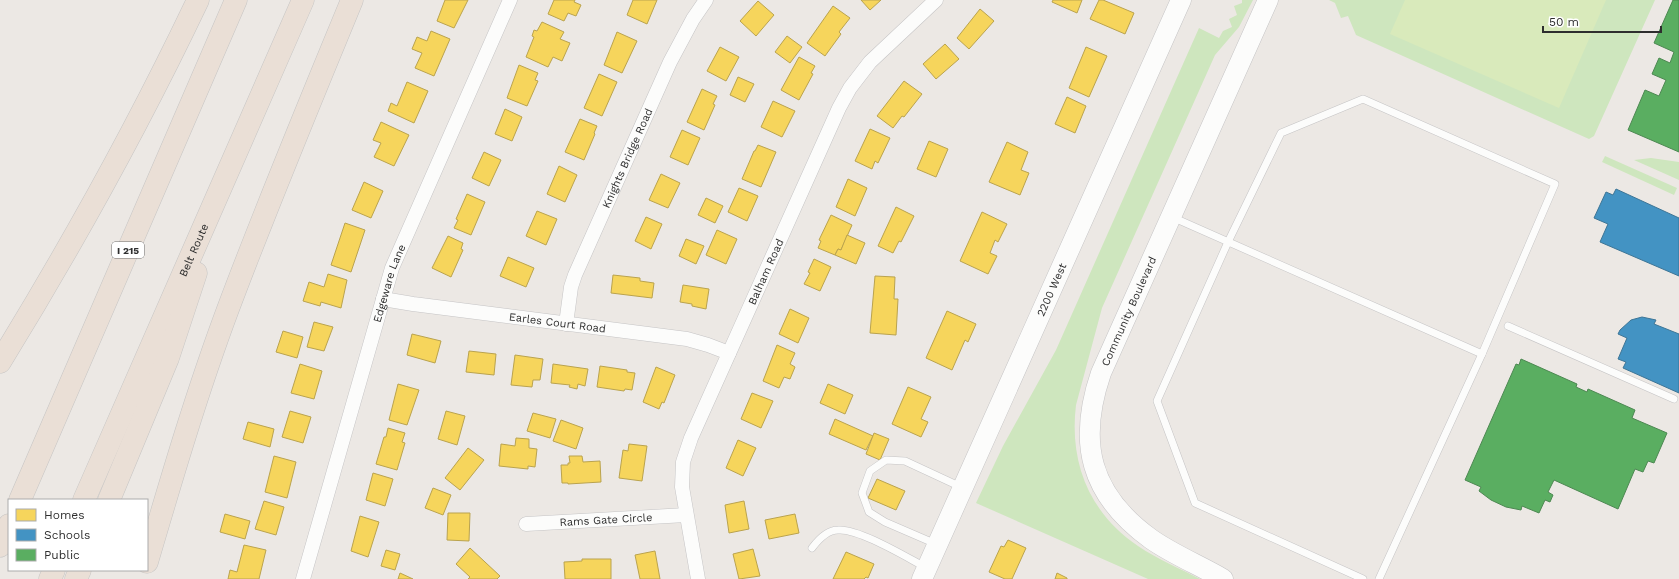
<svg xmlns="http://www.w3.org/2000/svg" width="1679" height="579" font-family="'Work Sans',sans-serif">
	<rect width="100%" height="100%" fill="#ece8e4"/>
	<g fill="#cee6be">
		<path d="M1242,0h11l-14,27 -24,28 -113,253 -26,97c-7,57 13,108 62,141 19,13 41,22 62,33h-52l-172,-76 27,-57 53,-96 143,-322 20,10 4,-7 9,-4 -3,-8 8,-4 -3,-9 8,-3z"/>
		<path d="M1329,0h326l-61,136 -5,3 -233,-104 -8,-19 -7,2 -6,-15z"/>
		<path d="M1605,156l72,32 -3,7 -72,-33z"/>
		<path d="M1651,158l28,4v18l-45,-20z"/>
	</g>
	<path fill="#d9eabb" d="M1405,0h201l-47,108 -169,-74z"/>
	<g fill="#f6d55c" stroke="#baa34e">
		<path d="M445,0h23l-14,28 -17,-7z"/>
		<path d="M554,0h21l-1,2 7,3 -5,11 -8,-3 -4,8 -16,-7z"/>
		<path d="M633,0h24l-10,24 -20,-9z"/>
		<path d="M861,0h20l-11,10z"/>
		<path d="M1053,0h29l-5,13 -25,-11z"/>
		<path d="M1099,0h4l31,13 -9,21 -35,-15z"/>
		<path d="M758,1l16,14 -18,21 -16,-15z"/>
		<path d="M833,6l17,12 -11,14 2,2 -16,22 -18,-13z"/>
		<path d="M980,9l14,12 -25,28 -12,-11z"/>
		<path d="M542,22l22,10 -4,7 10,4 -8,18 -9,-4 -5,10 -22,-10 8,-20 -2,-1 2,-6 3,1z"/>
		<path d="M431,31l19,8 -16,37 -19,-8 7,-15 -10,-4 5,-12 10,4z"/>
		<path d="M617,32l20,9 -15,32 -18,-8z"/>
		<path d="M787,36l15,11 -12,16 -15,-11z"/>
		<path d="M945,44l14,15 -23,20 -13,-15z"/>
		<path d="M720,47l19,10 -13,24 -19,-10z"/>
		<path d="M1086,47l21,9 -18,41 -20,-9z"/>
		<path d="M799,57l16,9 -4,7 2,1 -14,26 -18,-10z"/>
		<path d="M519,65l19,8 -3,7 3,1 -11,25 -20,-8z"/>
		<path d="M599,74l18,8 -15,34 -18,-8z"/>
		<path d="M738,77l16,7 -9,18 -15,-7z"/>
		<path d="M904,81l18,13 -18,23 -2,-1 -9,12 -16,-12z"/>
		<path d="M407,82l21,9 -14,32 -26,-12 3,-8 6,3z"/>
		<path d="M702,89l15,7 -4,8 2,1 -11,25 -17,-8z"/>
		<path d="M1067,97l19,9 -11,27 -20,-9z"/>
		<path d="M773,101l22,10 -13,26 -21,-10z"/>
		<path d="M505,109l17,8 -10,24 -17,-7z"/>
		<path d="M580,119l17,7 -3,7 1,1 -11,26 -19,-8z"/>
		<path d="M381,122l28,13 -15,31 -20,-9 7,-14 -8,-3z"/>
		<path d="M870,129l20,9 -12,25 -3,-2 -3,8 -17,-8z"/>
		<path d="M682,130l18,8 -12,27 -18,-8z"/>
		<path d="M929,141l19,8 -12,28 -19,-8z"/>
		<path d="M1007,142l21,10 -7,18 8,3 -9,22 -31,-13z"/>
		<path d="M758,145l18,7 -15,35 -19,-8 12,-28h1z"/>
		<path d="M484,152l17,8 -12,26 -17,-8z"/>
		<path d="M559,166l18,9 -12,27 -18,-8z"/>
		<path d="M661,174l19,9 -12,25 -19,-8z"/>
		<path d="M848,179l19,9 -12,28 -19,-9z"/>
		<path d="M364,182l19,9 -12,27 -19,-8z"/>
		<path d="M739,188l19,8 -11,25 -19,-9z"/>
		<path d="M467,194l18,8 -14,33 -17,-7 4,-8 -2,-1z"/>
		<path d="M706,198l17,8 -8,17 -17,-8z"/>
		<path d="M896,207l18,9 -13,26 -2,-1 -6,12 -15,-7z"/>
		<path d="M537,211l20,8 -11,26 -20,-9z"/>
		<path d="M982,212l25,12 -9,18 -3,-2 -5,13 7,3 -9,18 -28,-13z"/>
		<path d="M831,215l21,10 -11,25 -3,-1 -3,6 -17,-7 3,-7 -2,-1z"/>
		<path d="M646,217l16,7 -11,25 -16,-8z"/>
		<path d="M345,223l20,7 -14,42 -20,-7z"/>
		<path d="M717,230l20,9 -11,25 -20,-9z"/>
		<path d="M847,235l18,8 -9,21 -21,-9 3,-6 3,1z"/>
		<path d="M448,236l15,7 -2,6 2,1 -12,27 -19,-9z"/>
		<path d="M686,239l18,7 -8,18 -17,-8z"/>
		<path d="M508,257l26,11 -8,19 -26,-11z"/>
		<path d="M814,259l17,8 -11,24 -16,-7 6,-11 -2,-1z"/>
		<path d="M328,274l19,6 -6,28 -20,-6 -1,4 -17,-5 6,-19 15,5z"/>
		<path d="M613,275l27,3v3l14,2 -2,15 -41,-5z"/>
		<path d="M875,276l20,1 -1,22h4l-2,36 -26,-2z"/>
		<path d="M683,285l26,4 -3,20 -14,-3v-2l-12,-2z"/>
		<path d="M790,309l19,9 -11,25 -19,-9z"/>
		<path d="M947,311l29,13 -8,18 -3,-2 -13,30 -26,-12z"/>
		<path d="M314,322l19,5 -9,24 -17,-4z"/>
		<path d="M283,331l20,6 -6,21 -21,-6z"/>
		<path d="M412,334l29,7 -6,22 -28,-8z"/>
		<path d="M777,345l18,8 -5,11 5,3 -5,12 -6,-2 -5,11 -16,-7z"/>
		<path d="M469,351l27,3 -2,21 -28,-3z"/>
		<path d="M515,355l28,4 -3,21h-7l-1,7 -21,-2z"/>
		<path d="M300,364l22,7 -8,28 -23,-6z"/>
		<path d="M553,364l35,5 -3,17 -7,-2 -1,5 -8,-2 1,-2 -19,-2z"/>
		<path d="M600,366l27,4v2l8,1 -3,17 -7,-1 -1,2 -27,-4z"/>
		<path d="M656,367l19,8 -11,28 -2,-1 -3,7 -16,-7z"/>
		<path d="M398,384l21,6 -12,35 -18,-5z"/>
		<path d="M828,384l25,11 -8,19 -25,-11z"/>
		<path d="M908,387l23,10 -10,22 7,3 -7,15 -29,-13z"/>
		<path d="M752,393l21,8 -12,27 -20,-9z"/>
		<path d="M290,411l21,6 -8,26 -21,-6z"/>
		<path d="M446,411l19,5 -8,29 -19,-6z"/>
		<path d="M533,413l23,6 -6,19 -23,-7z"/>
		<path d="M835,419l38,17 -7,14 -37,-16z"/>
		<path d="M561,420l22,8 -7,21 -23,-8z"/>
		<path d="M248,422l26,7 -4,18 -27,-8z"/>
		<path d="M388,428l17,5 -3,9 3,1 -8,27 -21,-6 8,-27h2z"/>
		<path d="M874,433l15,6 -9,21 -14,-6z"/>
		<path d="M516,438l13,1v9l8,1 -2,18 -7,-1v3l-29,-3 2,-22 14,2z"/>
		<path d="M738,440l18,8 -13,28 -17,-8z"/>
		<path d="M629,444l18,2 -5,35 -23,-3 4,-28 5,1z"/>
		<path d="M468,448l16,12 -24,30 -15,-12z"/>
		<path d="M274,456l22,6 -9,36 -22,-6z"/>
		<path d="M569,456h13l1,6 17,-1 1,21 -33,2v-1h-6l-1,-18h7v-2h2z"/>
		<path d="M373,473l20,6 -8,27 -19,-6z"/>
		<path d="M877,479l28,12 -9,19 -28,-12z"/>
		<path d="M433,488l18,7 -8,20 -18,-7z"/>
		<path d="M264,501l20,6 -8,28 -21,-6z"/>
		<path d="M744,501l5,28 -20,4 -4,-28z"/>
		<path d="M448,513h22l-1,28 -22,-1z"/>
		<path d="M225,514l25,7 -5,18 -25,-7z"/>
		<path d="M795,514l4,19 -30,6 -4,-19z"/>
		<path d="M360,516l19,6 -11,35 -17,-6z"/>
		<path d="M1008,540l18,8 -14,31h-7l-16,-7 12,-26 3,1z"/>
		<path d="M244,545l22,5 -7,29h-31l2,-9 7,2z"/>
		<path d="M470,548l30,28 -3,3h-29l2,-2 -14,-13z"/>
		<path d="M753,549l7,27 -21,3 -6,-25z"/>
		<path d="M386,550l14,4 -5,16 -14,-4z"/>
		<path d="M655,551l5,28h-20l-5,-24z"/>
		<path d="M846,552l28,12 -6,14 -2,-1 -2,2h-31z"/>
		<path d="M582,559h29v20h-46l-1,-17 18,-1z"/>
		<path d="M400,573l13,6h-15z"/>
		<path d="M1057,573l10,5v1h-12z"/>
	</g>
	<g fill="#4393c3" stroke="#3d7596">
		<path d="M1616,189l63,29v58l-79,-34 8,-18 -14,-6 12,-26 7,3z"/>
		<path d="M1642,317l14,3 -2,4 25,10v59l-56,-25 3,-6 -8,-3 9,-21 -9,-4 2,-4 11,-10z"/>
	</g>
	<g fill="#5aae61" stroke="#4d8852">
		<path d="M1673,0h6v152l-51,-22 17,-40 14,6 7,-16 -14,-6 7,-16 11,5 4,-11 -20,-9z"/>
		<path d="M1521,359l56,25 -1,3 11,5 1,-3 47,21 -3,8 35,15 -13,30 -6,-2 -5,11 -8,-3 -17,40 -64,-29 -6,12 5,3 -3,7 -5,-2 -6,13 -17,-7 -1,4 -15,-3 -15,-7 -12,-9 2,-4 -16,-7 51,-116 3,1z"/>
	</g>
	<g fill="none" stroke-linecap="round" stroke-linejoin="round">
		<g stroke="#c5c4c5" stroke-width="8">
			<g id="lane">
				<path d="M1172,217l310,137"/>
				<path d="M1508,326l166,73"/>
				<path d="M936,544l-51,-22 -16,-10 -7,-19 8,-22 16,-11 19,1 56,26"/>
				<path d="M812,548c6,-8 15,-18 26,-18 20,-2 68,27 87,37"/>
				<path d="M1363,579l-168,-76 -38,-102 71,-159 53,-109 82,-34 192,85 -73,170 -103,225"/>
			</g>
		</g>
		<g stroke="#c5c4c5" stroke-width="15">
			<g id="street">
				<path id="s1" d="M383,299l30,5 274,35 21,6 21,8"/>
				<path id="s2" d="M566,324l5,-37 4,-12 95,-213 23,-43 13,-19"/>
				<path id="s3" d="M526,524l160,-9"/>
				<path id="s4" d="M303,579l89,-311 118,-268"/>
				<path id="s5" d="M698,579l-16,-92 1,-25 8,-24 148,-330 11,-20 20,-26 66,-62"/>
			</g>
		</g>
		<g stroke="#c5c4c5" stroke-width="21">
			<g id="secondary">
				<path id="s6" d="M922,579l259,-579"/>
				<path id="s7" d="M1223,579c-22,-13 -51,-25 -72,-40 -61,-44 -74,-96 -50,-166l167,-373"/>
			</g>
		</g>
		<g stroke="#c6c5c4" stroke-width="23">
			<g id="highway">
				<path d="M0,362c72,-117 139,-238 198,-362"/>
				<path d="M20,500l216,-500"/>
				<path id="s8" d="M84,500l219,-500"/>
				<path d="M109,500l59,-142 28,-85"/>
				<path d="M0,546l9,-21"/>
				<path d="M147,562c25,-85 50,-170 81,-253 39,-104 82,-207 124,-309"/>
				<path d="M50,579l4,-9"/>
				<path d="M76,579l4,-9"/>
			</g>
		</g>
		<use href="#lane" stroke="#fcfcfb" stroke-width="7"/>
		<use href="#street" stroke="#fcfcfb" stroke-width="14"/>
		<use href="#secondary" stroke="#fcfcfb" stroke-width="20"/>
		<use href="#highway" stroke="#eadfd6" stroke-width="22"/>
	</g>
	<g text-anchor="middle" stroke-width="4" stroke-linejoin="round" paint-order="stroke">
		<rect fill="#fff" stroke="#6d6d6d" stroke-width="1" x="112" y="242" width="32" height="16" rx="3"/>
		<g font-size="10" font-weight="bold" fill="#2e2e2e">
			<text x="128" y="254">I 215</text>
		</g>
		<g font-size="11" fill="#2e2e2e" stroke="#fff">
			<text dy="4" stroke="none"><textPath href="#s2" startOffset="178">Knights Bridge Road</textPath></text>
			<text dy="4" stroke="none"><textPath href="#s8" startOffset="273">Belt Route</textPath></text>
			<text dy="4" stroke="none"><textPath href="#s5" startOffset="326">Balham Road</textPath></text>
			<text dy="4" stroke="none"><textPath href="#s4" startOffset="308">Edgeware Lane</textPath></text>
			<text dy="4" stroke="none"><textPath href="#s6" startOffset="317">2200 West</textPath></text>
			<text dy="4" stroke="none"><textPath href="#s7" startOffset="339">Community Boulevard</textPath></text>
			<text dy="4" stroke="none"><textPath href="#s1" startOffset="176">Earles Court Road</textPath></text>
			<text dy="4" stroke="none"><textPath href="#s3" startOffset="80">Rams Gate Circle</textPath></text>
		</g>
	</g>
	<rect x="8" y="499" width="140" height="72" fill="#ffffff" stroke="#ababab"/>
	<rect x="16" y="509" width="20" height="12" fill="#f6d55c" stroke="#ababab"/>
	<text x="44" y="519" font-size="12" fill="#2e2e2e">Homes</text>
	<rect x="16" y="529" width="20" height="12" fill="#4393c3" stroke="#ababab"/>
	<text x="44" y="539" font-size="12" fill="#2e2e2e">Schools</text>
	<rect x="16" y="549" width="20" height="12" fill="#5aae61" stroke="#ababab"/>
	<text x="44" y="559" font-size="12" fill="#2e2e2e">Public</text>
	<path d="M1543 26v6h118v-6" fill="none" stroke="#2e2e2e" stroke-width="2"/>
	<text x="1549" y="26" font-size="12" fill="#2e2e2e" stroke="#ffffff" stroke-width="3" paint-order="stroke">50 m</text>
</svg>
